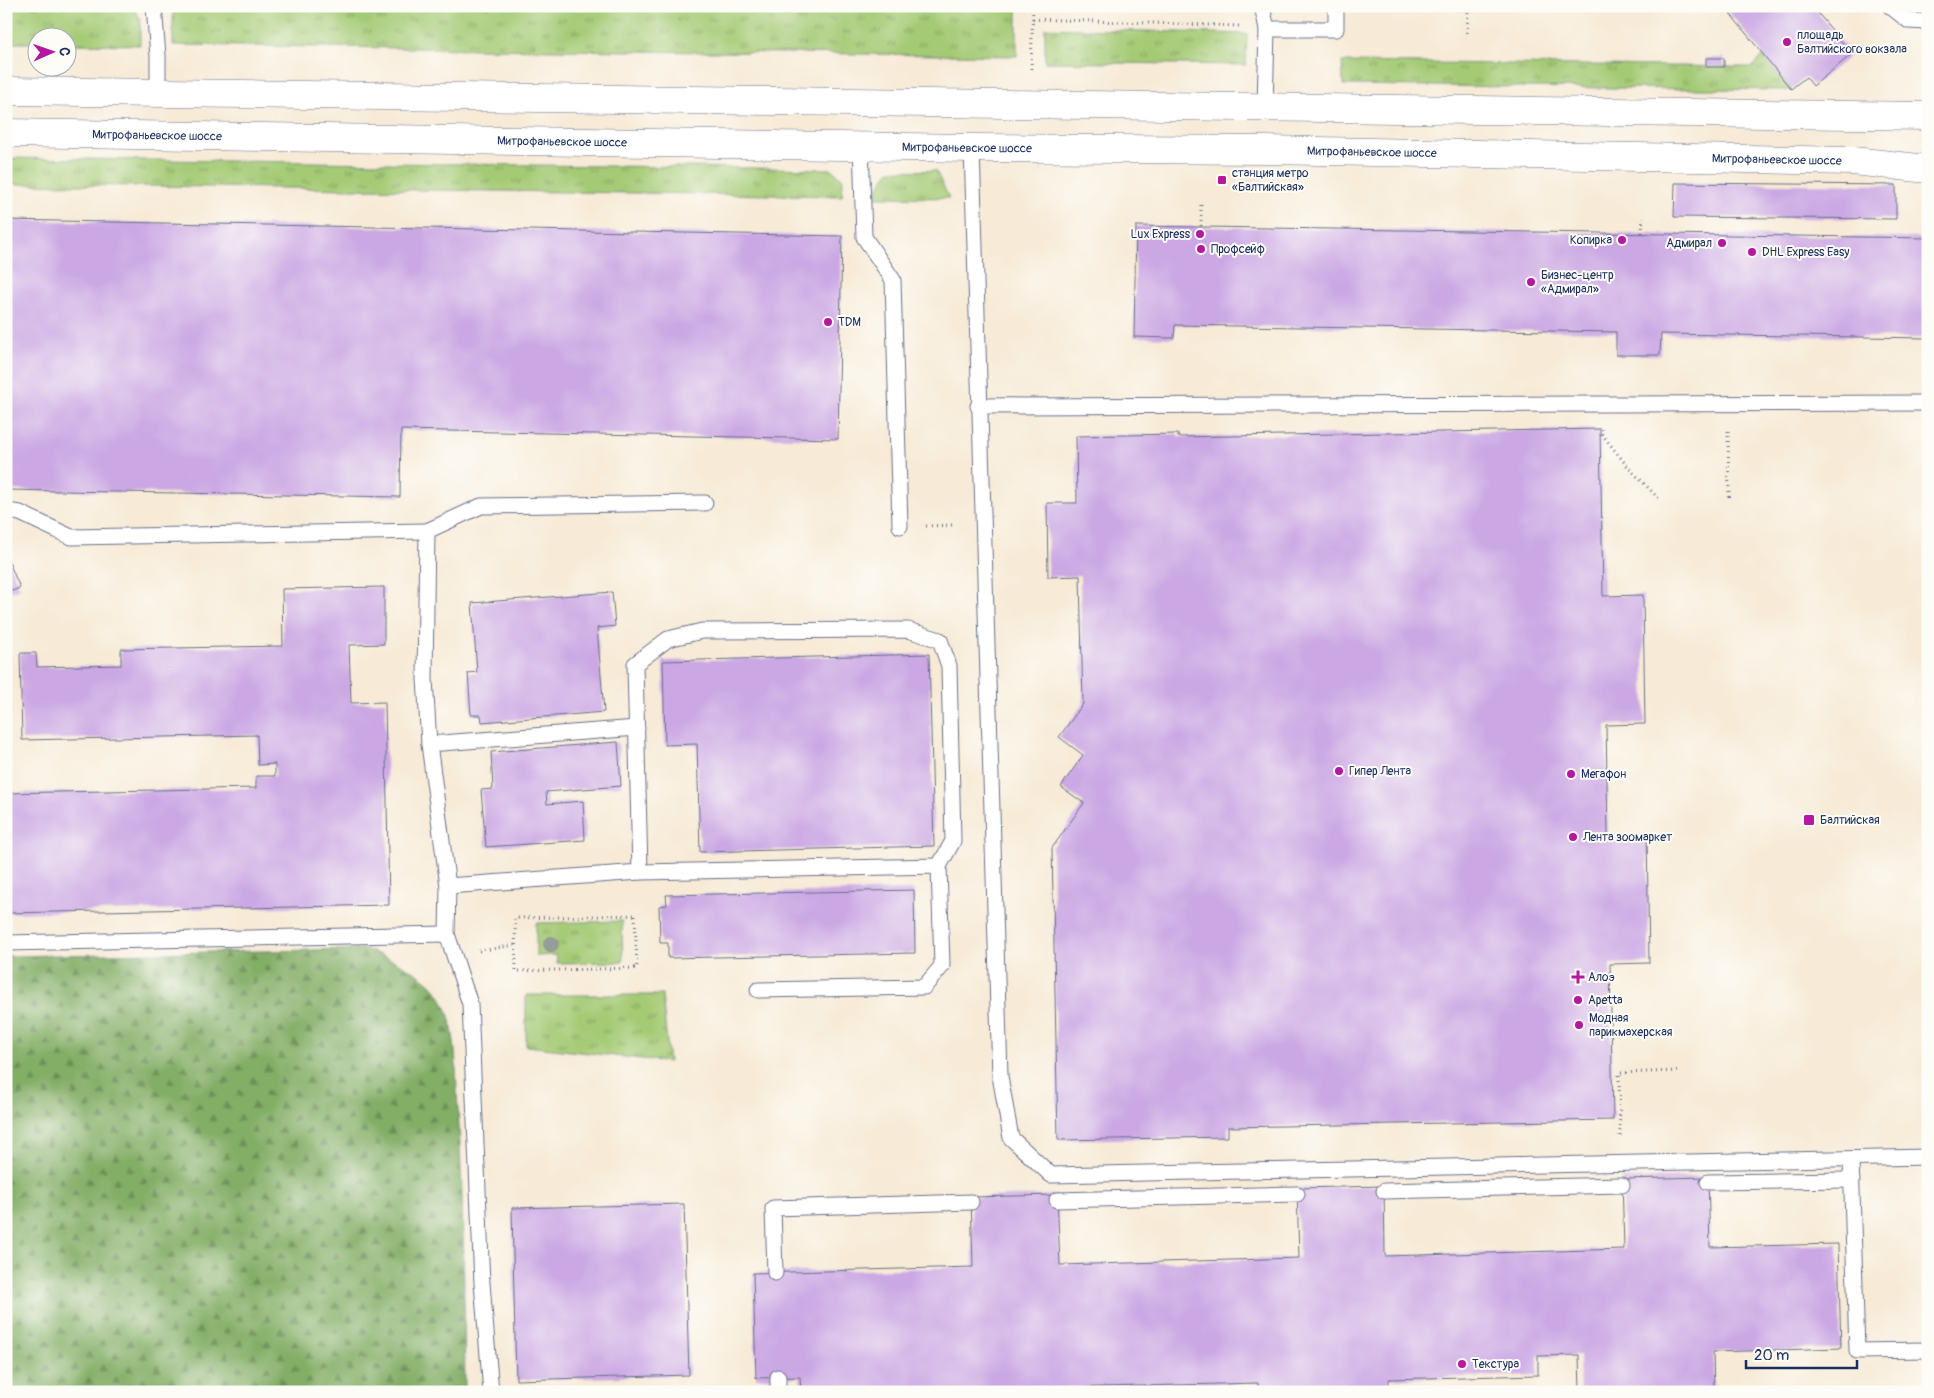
<svg xmlns="http://www.w3.org/2000/svg" width="1934" height="1398" font-family="Pangolin,sans-serif">
	<defs>
		<pattern id="grass-tufts" width="24" height="20" patternUnits="userSpaceOnUse" patternTransform="scale(1.25)"><rect width="24" height="20" fill="#a4ca74"/><path d="M3 7l-1-3M5 7V3M7 7l1-3M15 17l-1-3M17 17v-4M19 17l1-3" fill="none" stroke="#85a462"/></pattern>
		<pattern id="forest-firs" width="22" height="20" patternUnits="userSpaceOnUse" patternTransform="scale(1.25)"><rect width="22" height="20" fill="#83ae66"/><path d="M5 1l3.5 6h-7zM16 11l3.5 6h-7z" fill="#6a8e57"/></pattern>
	</defs>
	<rect width="100%" height="100%" fill="#fdfcf7"/>
	<filter id="ink" filterUnits="userSpaceOnUse"><feTurbulence type="fractalNoise" baseFrequency=".02" numOctaves="2"/><feDisplacementMap in="SourceGraphic" scale="10" xChannelSelector="R" yChannelSelector="G"/><feConvolveMatrix kernelMatrix="1 2 1 2 8 2 1 2 1" color-interpolation-filters="sRGB"/></filter>
	<filter id="wash" filterUnits="userSpaceOnUse"><feTurbulence type="fractalNoise" baseFrequency=".0096" numOctaves="4" result="noise"/><feDisplacementMap in="SourceGraphic" scale="20" xChannelSelector="R" yChannelSelector="G"/><feGaussianBlur stdDeviation="1.12" result="paint"/><feColorMatrix in="noise" values="0 0 0 0 0 0 0 0 0 0 0 0 0 0 0 0 0 1.4 0 .05"/><feComposite in="paint" operator="in"/></filter>
	<g filter="url(#wash)">
		<rect width="100%" height="100%" fill="#f7ead6"/>
		<g fill="url(#grass-tufts)" stroke="#607c69">
			<path d="M6,6h126l8,12v27l-72,-1v-6h-30l-1,5h-31z"/>
			<path d="M173,6h844v50l-844,-11z"/>
			<path d="M1045,28l202,6 -1,31 -201,-3z"/>
			<path d="M1763,56l28,34 -448,-5 -1,-23 411,5z"/>
			<path d="M6,158l825,11 12,10 -1,17 -836,-12z"/>
			<path d="M890,170l46,1 13,27 -73,-1 3,-11z"/>
			<path d="M622,921l1,41 -66,1 -1,-8 -20,1v-33z"/>
			<path d="M526,995h136l7,67 -143,-16z"/>
		</g>
		<path fill="url(#forest-firs)" stroke="#4f6e62" d="M366,949c22,9 60,24 73,45 20,31 16,79 19,114 6,95 6,189 7,284h-459v-436z"/>
		<g id="blocks">
			<g fill="#cba8e4">
				<path d="M1724,6h88l40,48 -39,32 -7,-9 -15,12z"/>
				<rect x="1706" y="58" width="18" height="9"/>
				<path d="M1675,183l221,2v34l-222,-2z"/>
				<path d="M6,220l836,16 -4,203 -437,-9 -1,67 -394,-7z"/>
				<path d="M1136,226l792,12v100l-267,-4 -1,21h-44v-23l-441,-7 -1,13 -40,-1z"/>
				<path d="M1600,429l3,167 40,-1 2,129 -39,1 2,111 39,-1 2,128 -39,1 3,156 -385,7v10l-170,3 -6,-292 32,-45 -23,-16 22,-32 -24,-18 24,-33 -3,-128 -32,1 -1,-74h30l-1,-67 102,-2v3z"/>
				<path d="M6,555l14,33 -14,5z"/>
				<path d="M384,587v57l-35,1 2,58 34,-1 4,203 -383,8v-120l250,-5v-12h19v-12l-17,1 -1,-30 -235,5 -2,-87h16l1,14 84,-2v-16l162,-3 -1,-57z"/>
				<path d="M612,592l3,34 -18,2 7,84 -122,10 -1,-7h-10l-3,-42 9,-1 -5,-69z"/>
				<path d="M929,654l5,192 -234,6 -3,-108 -32,1 -2,-84z"/>
				<path d="M618,742l3,44 -75,6 1,12 36,-3 2,39 -99,7 -5,-57 12,-1 -2,-37z"/>
				<path d="M914,890l1,63 -247,5v-15h-8l-1,-37 8,-1 -1,-10z"/>
				<path d="M1708,1177l2,70 128,-3 3,104 -128,4 1,40h-134l-1,-37 -41,1v19l-149,4v13h-131v-9l-195,5v4h-262l-1,-15 -44,1 -3,-105 220,-6 -2,-70 86,-2 3,70 239,-7 -2,-70 87,-2 1,70 239,-7 -2,-70z"/>
				<path d="M684,1204l5,171 -173,5 -4,-172z"/>
			</g>
		</g>
	</g>
	<g filter="url(#ink)">
		<use href="#blocks" fill-opacity="0" stroke="#687088" stroke-width="1"/>
		<g fill="none" stroke-linecap="round" stroke-linejoin="round">
			<g stroke="#687088" stroke-width="17">
				<g id="lane">
					<path d="M154,6l4,50v37"/>
					<path d="M1262,6l5,23 -2,79"/>
					<path d="M1890,6l19,15 19,1"/>
					<path d="M1267,29h69v-23"/>
					<path d="M861,145l3,92 29,43 7,246"/>
					<path d="M972,148l28,928 11,62 40,37 877,-18"/>
					<path d="M978,406l950,-3"/>
					<path d="M6,511l14,2 51,24 356,-6"/>
					<path d="M429,744l208,-16"/>
					<path d="M640,872l299,-6 3,100 -18,21 -166,3"/>
					<path d="M448,886l192,-14 -5,-208 33,-25 34,-8 206,-1 32,10 9,26 4,175 -14,25"/>
					<path d="M6,943l441,-9"/>
					<path d="M1851,1159l6,192 71,-1"/>
					<path d="M1708,1182l144,-2"/>
					<path d="M1384,1191l238,-6"/>
					<path d="M1057,1200l240,-6"/>
					<path d="M775,1273l-2,-65 198,-6"/>
					<path d="M778,1377v15"/>
					<path d="M491,1392l-9,-109 -12,-279 -23,-70 1,-48 -19,-142 -4,-65 2,-148 54,-25 224,-3"/>
				</g>
			</g>
			<g stroke="#687088" stroke-width="29">
				<g id="primary">
					<path d="M6,91l1922,25"/>
					<path id="s1" d="M6,133l966,15 293,2 588,11 75,8"/>
				</g>
			</g>
			<g stroke="#687088" stroke-width="3" stroke-dasharray="1 4" stroke-linecap="butt">
				<path d="M1375,6l93,4 -1,23"/>
				<path d="M1033,19l206,7"/>
				<path d="M1031,69l2,-63"/>
				<path d="M1201,205v22"/>
				<path d="M1642,233l1,-15"/>
				<path d="M1601,429v4l27,34 32,33"/>
				<path d="M1728,431l1,67"/>
				<path d="M926,526l28,-1"/>
				<path d="M635,915l2,53 -121,3 -1,-53z"/>
				<path d="M479,951l36,-6"/>
				<path d="M1620,1136l-1,-63 58,-2"/>
			</g>
			<use href="#lane" stroke="#fff" stroke-width="15"/>
			<use href="#primary" stroke="#fff" stroke-width="28"/>
		</g>
		<circle fill="#959d98" cx="551" cy="944" r="8"/>
	</g>
	<g fill="#b5179e" stroke="#fdfcf7" stroke-width="2">
		<circle cx="1787" cy="42" r="5"/>
		<rect x="1217" y="175" width="10" height="10" rx="2.5"/>
		<circle cx="1200" cy="234" r="5"/>
		<circle cx="1622" cy="240" r="5"/>
		<circle cx="1722" cy="243" r="5"/>
		<circle cx="1201" cy="249" r="5"/>
		<circle cx="1752" cy="252" r="5"/>
		<circle cx="1531" cy="282" r="5"/>
		<circle cx="828" cy="322" r="5"/>
		<circle cx="1339" cy="771" r="5"/>
		<circle cx="1571" cy="774" r="5"/>
		<rect x="1803" y="814" width="12" height="12" rx="2.5"/>
		<circle cx="1573" cy="837" r="5"/>
		<path d="M1575.5 969.5h5v5h5v5h-5v5h-5v-5h-5v-5h5z"/>
		<circle cx="1578" cy="1000" r="5"/>
		<circle cx="1579" cy="1025" r="5"/>
		<circle cx="1462" cy="1364" r="5"/>
	</g>
	<g text-anchor="middle" stroke-width="4" stroke-linejoin="round" paint-order="stroke">
		<g font-size="12" fill="#1b2f5e" stroke="#fdfcf7" text-anchor="start">
			<text x="1797" y="39">площадь<tspan x="1797" dy="14">Балтийского вокзала</tspan></text>
			<text x="1232" y="177">станция метро<tspan x="1232" dy="14">«Балтийская»</tspan></text>
			<text x="1190" y="238" text-anchor="end">Lux Express</text>
			<text x="1612" y="244" text-anchor="end">Копирка</text>
			<text x="1712" y="247" text-anchor="end">Адмирал</text>
			<text x="1211" y="253">Профсейф</text>
			<text x="1762" y="256">DHL Express Easy</text>
			<text x="1541" y="279">Бизнес-центр<tspan x="1541" dy="14">«Адмирал»</tspan></text>
			<text x="838" y="326">TDM</text>
			<text x="1349" y="775">Гипер Лента</text>
			<text x="1581" y="778">Мегафон</text>
			<text x="1820" y="824">Балтийская</text>
			<text x="1583" y="841">Лента зоомаркет</text>
			<text x="1588" y="981">Алоэ</text>
			<text x="1588" y="1004">Apetta</text>
			<text x="1589" y="1022">Модная<tspan x="1589" dy="14">парикмахерская</tspan></text>
			<text x="1472" y="1368">Текстура</text>
		</g>
		<g font-size="12" fill="#1b2f5e" stroke="#fdfcf7">
			<text dy="4" stroke="none"><textPath href="#s1" startOffset="151">Митрофаньевское шоссе</textPath></text>
			<text dy="4" stroke="none"><textPath href="#s1" startOffset="556">Митрофаньевское шоссе</textPath></text>
			<text dy="4" stroke="none"><textPath href="#s1" startOffset="961">Митрофаньевское шоссе</textPath></text>
			<text dy="4" stroke="none"><textPath href="#s1" startOffset="1366">Митрофаньевское шоссе</textPath></text>
			<text dy="4" stroke="none"><textPath href="#s1" startOffset="1771">Митрофаньевское шоссе</textPath></text>
		</g>
	</g>
	<rect width="1934" height="1398" fill="none" stroke="#fdfcf7" stroke-width="25"/>
	<g transform="translate(52 52) rotate(88)"><circle r="24" fill="#fdfcf7" stroke="#a3aaba"/>
	<path d="M0-4L9 19L0 12L-9 19Z" fill="#b5179e"/>
	<text y="-8" font-size="14" font-weight="bold" text-anchor="middle" fill="#1b2f5e">С</text>
	</g>
	<path d="M1746 1360v8h111v-8" fill="none" stroke="#1b2f5e" stroke-width="2.5"/>
	<text x="1754" y="1360" font-size="15" fill="#1b2f5e" stroke="#fdfcf7" stroke-width="4" paint-order="stroke">20 m</text>
</svg>
